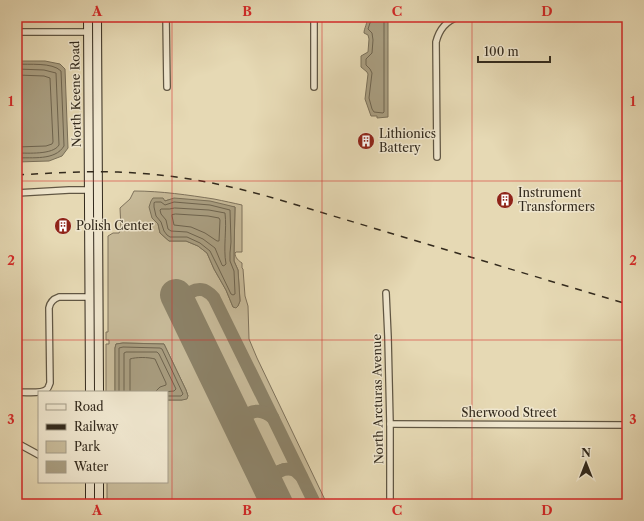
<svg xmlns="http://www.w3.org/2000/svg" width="644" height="521" font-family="'Libre Caslon Text',serif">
	<rect width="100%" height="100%" fill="#e6d9b4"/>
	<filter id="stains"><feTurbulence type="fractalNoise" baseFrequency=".005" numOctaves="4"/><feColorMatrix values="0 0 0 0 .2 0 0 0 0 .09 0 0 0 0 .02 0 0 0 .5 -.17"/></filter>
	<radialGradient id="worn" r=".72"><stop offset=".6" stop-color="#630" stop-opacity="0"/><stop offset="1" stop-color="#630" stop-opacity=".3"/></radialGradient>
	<g fill="#c8bb9a" stroke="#7e725c" fill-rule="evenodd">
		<path d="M134,191c27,0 54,4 80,8 10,2 19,4 28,6v47h-6l-1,1c0,5 4,8 7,10v5l1,1 2,27 3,10 1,33 8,19 70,146h-9l-102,-210c-4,-3 -6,-6 -11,-8 -11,-3 -28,7 -37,12l100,206h-161v-22h60v-82h15l6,-4 -2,-6 -22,-46 -41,-1 -7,1 -1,4v44h-9v-48h3v-4h-3v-8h2v-96l5,-3h6l2,-4 -1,-21 10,-9zM168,200l67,7 -1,46v8l4,9 2,31 -2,5 -5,1 -7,-17 -12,-21 -7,-16 -9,-7 -12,-5h-17l-9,-8 -2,-9 7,-23z"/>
		<path d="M201,292l6,3 3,3 53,108 -13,1 -9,4 -52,-108c0,-8 5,-10 12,-11z"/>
		<path d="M258,415h4l8,5 22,44h-10l-12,5 -21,-43c0,-7 3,-9 9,-11z"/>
		<path d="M292,473l6,5 13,26h-25c-5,-11 -16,-30 6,-31z"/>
	</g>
	<g fill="#a99e81" stroke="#7a7059">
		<path d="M367,17h21v100l-11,1v-2h-6l-6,-17 3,-25 -1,-2 -6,-5v-11l7,-4 1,-13 -1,-4 -4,-2c0,-5 4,-10 3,-16z"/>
		<path d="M17,61h28l15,3 5,5 3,79 -6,8 -13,5 -32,1z"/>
		<path d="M153,198h10l2,3 9,-3 36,3 25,6 -1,46v8l4,9 2,31 -2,5 -2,2 -3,-1 -7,-17 -12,-21 -7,-16 -9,-7 -12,-5h-17l-9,-8 -2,-9 -6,-6 -3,-11 2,-6z"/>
		<path d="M123,343l41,1 22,46 2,6 -1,3 -5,1h-15v-8h-52v-44l1,-4z"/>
	</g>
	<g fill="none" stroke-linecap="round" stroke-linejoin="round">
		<g stroke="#6e644f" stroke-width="1">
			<path d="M371,17v3l-3,9 4,4 1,7 -1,13 -6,6v6l4,4 2,4 -3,25 3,11 2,3 9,1 1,-1v-95"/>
			<path d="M17,64c12,1 35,-2 44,7l3,75c-9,15 -32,11 -47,12"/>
			<path d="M17,69l27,1 12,3 3,72c-6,10 -31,8 -42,8"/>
			<path d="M17,75l27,1 6,2 3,64 -1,2 -6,2 -29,1"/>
			<path d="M156,202h5l4,3 9,-3 36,3 20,5 1,32 -1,11v8l4,10 1,22v1l-2,1 -2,-1 -13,-27 -8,-16 -10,-8 -13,-6h-17l-3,-2 -3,-4 -3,-9 -5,-6 -2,-9v-4z"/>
			<path d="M175,208l34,2 16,3c2,17 -2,34 1,51l-1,1 -2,1 -1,-1 -7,-17 -12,-9 -16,-7 -16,-1 -3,-2 -2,-9 -5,-6 -1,-4 1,-1h8z"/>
			<path d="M176,214l32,2 11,2 1,2 -1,21h-2l-12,-8 -14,-6 -17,-2 -2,-9v-1z"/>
			<path d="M119,392v-44l4,-1 37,1 2,1 21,45 -2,2h-14"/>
			<path d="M124,392v-39l2,-1h31l2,2 17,35 -2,2 -11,1"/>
			<path d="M130,392v-33c6,-2 18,-2 25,0l11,24v2l-6,2 -5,5"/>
		</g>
		<g stroke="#8c8268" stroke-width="13">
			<path d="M184,311c0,-3 0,-6 0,-9 2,-9 11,-14 20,-12 4,2 7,4 10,8l59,120"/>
			<path d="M242,431c0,-4 1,-9 3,-13 7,-11 20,-7 28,0l42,86"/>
			<path d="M271,492c0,-3 0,-7 0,-10 2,-10 14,-15 23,-12 2,1 5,4 7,6"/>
		</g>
		<path stroke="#8c8268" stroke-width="32" d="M176,295l101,209"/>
		<g stroke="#605643" stroke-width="8">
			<g id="street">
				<path d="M166,17l1,70"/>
				<path d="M314,17v70"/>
				<path d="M606,17h21"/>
				<path d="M17,32h71"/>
				<path d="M437,157l-1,-115c3,-12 10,-21 22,-25"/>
				<path d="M17,193l52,-3h20"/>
				<path d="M386,293l2,44 2,87v80"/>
				<path d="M17,392c6,0 26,2 30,-3 1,0 2,-4 3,-6l-1,-75c1,-6 4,-9 10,-11h31"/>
				<path d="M390,424l237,1"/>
				<path d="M17,443l22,12"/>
			</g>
		</g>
		<g stroke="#332a1d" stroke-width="10">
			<g id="secondary">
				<path d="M88,17l2,375"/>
				<path d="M97,17l2,375"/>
				<path d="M90,482v22"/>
				<path d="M99,504v-22"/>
			</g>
		</g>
		<use href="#street" stroke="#efe6ce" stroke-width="5.5"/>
		<use href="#secondary" stroke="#efe6ce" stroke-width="8"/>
		<path stroke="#332a1d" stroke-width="1.5" stroke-dasharray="7 7" stroke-linecap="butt" d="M17,175c34,-2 67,-4 101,-3 55,2 109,12 162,28l347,104"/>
	</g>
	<path fill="none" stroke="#d62828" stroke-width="1" stroke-opacity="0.55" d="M172,17v487M322,17v487M472,17v487M17,181h610M17,340h610"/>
	<defs>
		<g id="building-disc" transform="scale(0.9)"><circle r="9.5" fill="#8f2418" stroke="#efe6ce"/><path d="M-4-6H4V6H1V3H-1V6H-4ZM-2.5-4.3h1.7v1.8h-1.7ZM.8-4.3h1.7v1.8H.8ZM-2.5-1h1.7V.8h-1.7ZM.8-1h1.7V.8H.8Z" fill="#fff"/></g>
	</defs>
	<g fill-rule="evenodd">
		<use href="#building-disc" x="366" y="141"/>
		<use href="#building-disc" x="505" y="200"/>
		<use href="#building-disc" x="63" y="226"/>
	</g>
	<g text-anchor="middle" stroke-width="3" stroke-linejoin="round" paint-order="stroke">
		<g font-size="12" fill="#332a1d" stroke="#efe6ce">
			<text transform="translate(76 94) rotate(-91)" y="4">North Keene Road</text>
			<text transform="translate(378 399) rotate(-91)" y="4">North Arcturas Avenue</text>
			<text x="509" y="417">Sherwood Street</text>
		</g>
		<g font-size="12" fill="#332a1d" stroke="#efe6ce" text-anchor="start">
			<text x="379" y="138">Lithionics<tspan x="379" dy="14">Battery</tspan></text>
			<text x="518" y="197">Instrument<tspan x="518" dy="14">Transformers</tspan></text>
			<text x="76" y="230">Polish Center</text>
		</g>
	</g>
	<rect width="644" height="521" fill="none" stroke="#e6d9b4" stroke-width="44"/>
	<rect x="38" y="391" width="130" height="92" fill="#efe6ce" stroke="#a49b87"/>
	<rect x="46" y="404" width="20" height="6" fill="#efe6ce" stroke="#a49b87"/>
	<text x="74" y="411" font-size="12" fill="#332a1d">Road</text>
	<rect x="46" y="424" width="20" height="6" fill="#332a1d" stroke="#a49b87"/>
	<text x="74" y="431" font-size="12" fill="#332a1d">Railway</text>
	<rect x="46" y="441" width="20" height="12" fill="#c8bb9a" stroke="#a49b87"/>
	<text x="74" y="451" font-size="12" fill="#332a1d">Park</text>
	<rect x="46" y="461" width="20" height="12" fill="#a99e81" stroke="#a49b87"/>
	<text x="74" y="471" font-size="12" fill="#332a1d">Water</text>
	<g transform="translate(586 463)" stroke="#efe6ce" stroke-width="3" paint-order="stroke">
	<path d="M0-3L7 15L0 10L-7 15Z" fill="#332a1d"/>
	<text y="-6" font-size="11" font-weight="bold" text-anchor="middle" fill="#332a1d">N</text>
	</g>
	<path d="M478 56v6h72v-6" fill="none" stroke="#332a1d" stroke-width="2"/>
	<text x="484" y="56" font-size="12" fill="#332a1d" stroke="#efe6ce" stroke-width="3" paint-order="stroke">100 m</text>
	<rect x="22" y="22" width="600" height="477" fill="none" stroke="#d62828" stroke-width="1.5"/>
	<g font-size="13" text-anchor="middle" font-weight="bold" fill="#d62828">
		<text x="97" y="16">A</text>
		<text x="247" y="16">B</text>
		<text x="397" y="16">C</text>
		<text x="547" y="16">D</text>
		<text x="11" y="106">1</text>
		<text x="633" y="106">1</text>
		<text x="11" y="265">2</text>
		<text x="633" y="265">2</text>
		<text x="11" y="424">3</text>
		<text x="633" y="424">3</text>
		<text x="97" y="515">A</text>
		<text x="247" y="515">B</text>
		<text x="397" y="515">C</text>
		<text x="547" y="515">D</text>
	</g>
	<rect width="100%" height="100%" filter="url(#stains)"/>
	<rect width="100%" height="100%" fill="url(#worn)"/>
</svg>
